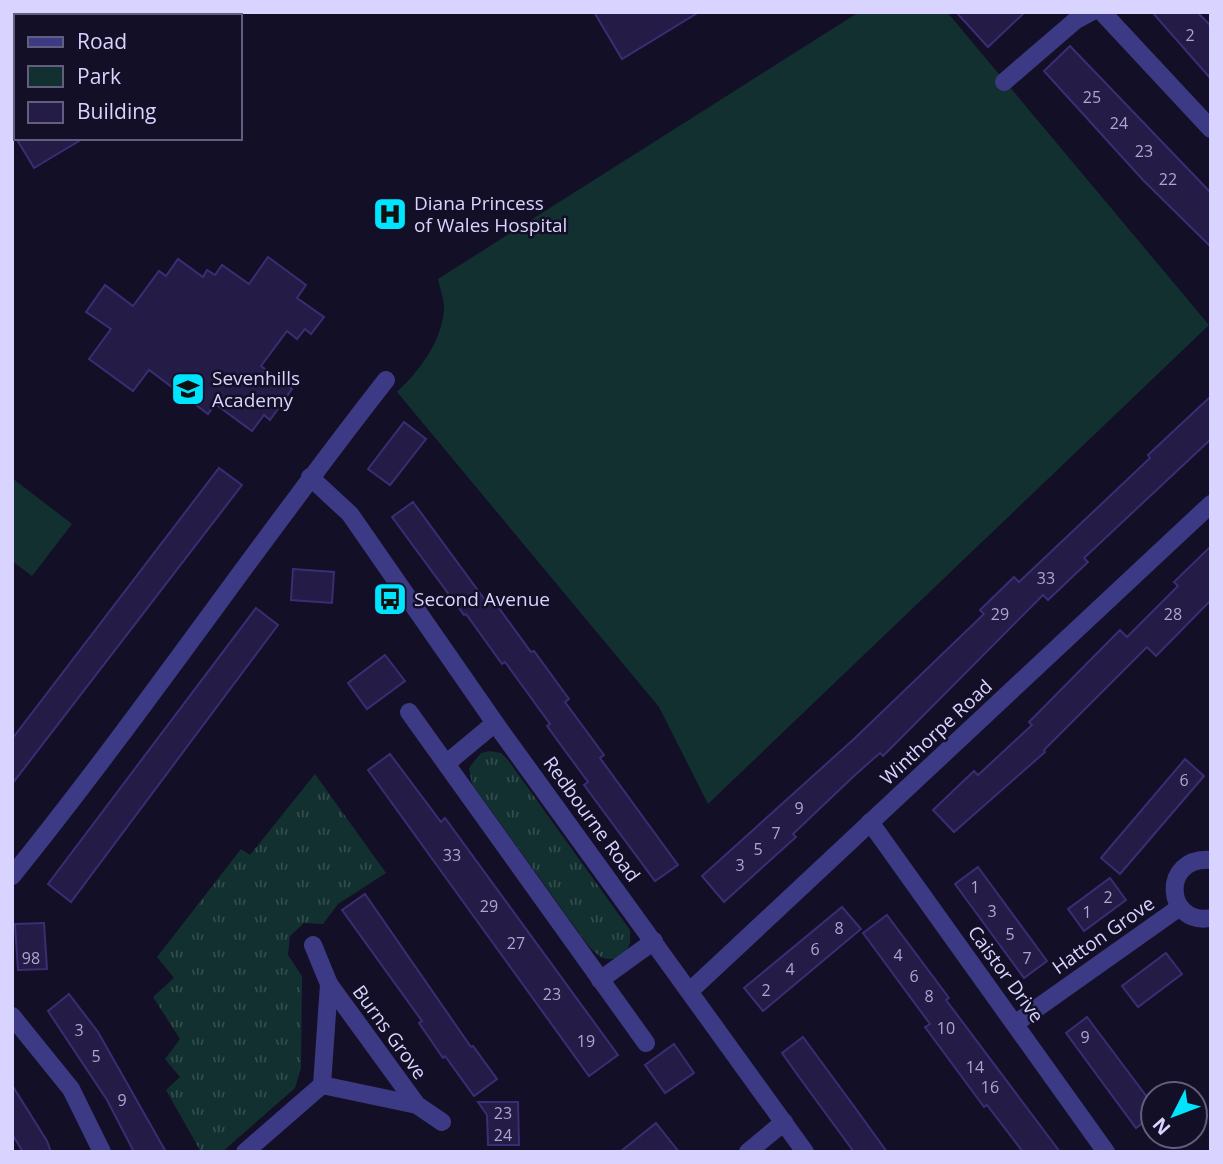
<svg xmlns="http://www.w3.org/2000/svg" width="1223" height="1164" font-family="'Open Sans',sans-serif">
	<defs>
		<pattern id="grass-tufts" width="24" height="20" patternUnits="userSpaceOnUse" patternTransform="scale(1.75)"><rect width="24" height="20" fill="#12302f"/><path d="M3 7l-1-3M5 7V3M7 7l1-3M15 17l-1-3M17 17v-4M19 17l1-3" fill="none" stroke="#344d4e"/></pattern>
	</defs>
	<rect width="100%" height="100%" fill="#130f26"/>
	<g fill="url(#grass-tufts)">
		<path d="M490,751l11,2 7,7 122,170v13l-5,11c-18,10 -26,4 -38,-10l-115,-160 -3,-16 12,-15z"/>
		<path d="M315,774l71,99 -48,31 -15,20 -19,-1 -14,13 -2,19 14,21 -1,92 -6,20 -73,64h-21l-35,-62 14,-13 -15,-18 15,-20 -27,-42 21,-19 -17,-21 84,-108 9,6z"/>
	</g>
	<g fill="#12302f">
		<path d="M859,12h88l262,313 -501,479 -49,-97 -262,-315c23,-22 43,-48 47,-81 1,-9 -4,-22 -6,-32z"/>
		<path d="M12,478l60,46 -40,52 -20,-15z"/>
	</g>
	<g fill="#241b47" stroke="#3b2d73" stroke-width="2">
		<path d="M594,12h105l-77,47z"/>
		<path d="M956,12h69l-37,35z"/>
		<path d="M1152,12h45l14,14v53z"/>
		<path d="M1070,46l141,147v54l-68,-67 -99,-109z"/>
		<path d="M16,138h68l-50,30z"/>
		<path d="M268,257l38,28 -9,13 27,19 -13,17 -6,-5 -8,10 -10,-8 -26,35 31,23 -22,31 -6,-5 -12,16 -37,-27 -7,10 -59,-44 -16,21 -44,-32 22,-30 -25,-17 19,-27 28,21 26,-35 7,5 12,-17 25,18 4,-7 8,5 7,-10 27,19z"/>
		<path d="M1211,396v43l-127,119 4,4 -40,38 -5,-5 -160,161 -3,-3 -25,22 -62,59 3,3 -72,65 -22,-26 153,-138 129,-124 -4,-4 34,-33 5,5 131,-124 -2,-3z"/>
		<path d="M404,422l22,17 -36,46 -22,-16z"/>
		<path d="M219,468l23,17 -230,299v-45z"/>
		<path d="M413,502l75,102 5,-4 38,52 3,-1 35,48 -4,3 39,53 -4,3 78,107 -23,16 -71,-96 4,-3 -41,-56 3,-2 -45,-62 -3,2 -36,-50 -2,1 -72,-98z"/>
		<path d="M1211,546v54l-55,56 -9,-9 -103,103 1,2 -91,80 -21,-22 41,-39 4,4 54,-50 -3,-3 91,-92 7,7 51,-51 -4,-4z"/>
		<path d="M293,569l41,3 -2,31 -41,-3z"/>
		<path d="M256,608l22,17 -207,277 -23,-18z"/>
		<path d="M385,655l20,26 -38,28 -19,-26z"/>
		<path d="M390,754l51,68 4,-4 173,237 -29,21 -221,-306z"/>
		<path d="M1185,759l19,17 -84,98 -19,-16z"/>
		<path d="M978,867l69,94 -23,17 -69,-94z"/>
		<path d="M1110,878l16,22 -42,31 -16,-22z"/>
		<path d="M365,894l106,153 2,-1 24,33 -23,17 -29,-40 -2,2 -24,-35 3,-2 -80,-111z"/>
		<path d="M842,907l19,22 -98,82 -19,-23z"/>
		<path d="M887,915l62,83 -3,2 114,152h-37l-36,-47 -3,2 -59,-80 5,-3 -67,-91z"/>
		<path d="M44,923l3,46 -29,1 -3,-46z"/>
		<path d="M1166,953l16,21 -44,33 -16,-21z"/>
		<path d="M69,994l29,38 68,120h-32l-27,-52 -59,-89z"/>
		<path d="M1087,1017l66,88v10l-17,13 -70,-95z"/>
		<path d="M803,1037l53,72 31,43h-33l-55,-75 -17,-24z"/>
		<path d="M674,1044l20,29 -29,20 -20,-28z"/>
		<path d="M12,1085l35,56 4,11h-28l-11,-18z"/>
		<path d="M478,1102h40l1,43h-31l-1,-30z"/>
		<path d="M656,1123l23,29h-59l21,-17z"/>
	</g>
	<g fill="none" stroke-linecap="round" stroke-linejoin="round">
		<g stroke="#3d3a85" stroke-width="18">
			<path d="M1102,12l109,117"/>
			<path d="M1004,82l72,-62 15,-8"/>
			<path d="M310,477l40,37 145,209 310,429"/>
			<path d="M409,712l237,331"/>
			<path d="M447,763l48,-40"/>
			<path d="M870,822l236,330"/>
			<path d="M1211,860c-51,-4 -46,66 0,58"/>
			<path d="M12,876c130,-161 246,-333 374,-496"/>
			<path d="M600,980l54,-39"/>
			<path d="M329,984l88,121 25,17"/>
			<path d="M690,991l521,-487"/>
			<path d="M12,1016l59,73 31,63"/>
			<path d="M1016,1023l164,-116"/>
			<path d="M322,1085l95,20"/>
			<path d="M245,1152l77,-67 7,-101 -16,-39"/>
			<path d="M748,1152l36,-30"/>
		</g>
	</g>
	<defs>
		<g id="hospital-square" transform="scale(1.75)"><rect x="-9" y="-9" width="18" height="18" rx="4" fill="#00e5ff" stroke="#130f26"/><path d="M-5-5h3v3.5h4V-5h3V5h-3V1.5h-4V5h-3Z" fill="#111"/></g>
		<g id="school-square" transform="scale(1.75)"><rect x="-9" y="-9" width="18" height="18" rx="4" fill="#00e5ff" stroke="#130f26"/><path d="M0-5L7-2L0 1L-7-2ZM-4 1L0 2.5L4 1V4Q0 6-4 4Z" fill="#111"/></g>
		<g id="bus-square" transform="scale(1.75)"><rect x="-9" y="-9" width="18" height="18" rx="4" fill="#00e5ff" stroke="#130f26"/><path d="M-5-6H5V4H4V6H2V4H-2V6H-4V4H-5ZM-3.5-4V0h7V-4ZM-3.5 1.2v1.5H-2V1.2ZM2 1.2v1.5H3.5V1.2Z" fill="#111"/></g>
	</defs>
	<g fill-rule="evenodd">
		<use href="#hospital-square" x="390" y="214"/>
		<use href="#school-square" x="188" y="389"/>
		<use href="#bus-square" x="390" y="599"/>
	</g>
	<g text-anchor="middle" stroke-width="5" stroke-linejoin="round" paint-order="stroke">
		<g font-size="16" fill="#aca6d1">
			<text x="1190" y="41">2</text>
			<text x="1092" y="103">25</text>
			<text x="1119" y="129">24</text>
			<text x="1144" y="157">23</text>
			<text x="1168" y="185">22</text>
			<text x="1046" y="584">33</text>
			<text x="1000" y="620">29</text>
			<text x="1173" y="620">28</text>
			<text x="1184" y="786">6</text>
			<text x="799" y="814">9</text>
			<text x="776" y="839">7</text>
			<text x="758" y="855">5</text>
			<text x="452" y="861">33</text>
			<text x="740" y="871">3</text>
			<text x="975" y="893">1</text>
			<text x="1108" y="903">2</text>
			<text x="489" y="912">29</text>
			<text x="992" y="917">3</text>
			<text x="1087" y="918">1</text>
			<text x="839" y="934">8</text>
			<text x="1010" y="940">5</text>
			<text x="516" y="949">27</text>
			<text x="815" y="955">6</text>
			<text x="898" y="961">4</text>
			<text x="31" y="964">98</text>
			<text x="1027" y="964">7</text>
			<text x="790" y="975">4</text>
			<text x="914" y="982">6</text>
			<text x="766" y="996">2</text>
			<text x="552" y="1000">23</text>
			<text x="929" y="1002">8</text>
			<text x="946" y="1034">10</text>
			<text x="79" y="1036">3</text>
			<text x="1085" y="1043">9</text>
			<text x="586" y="1047">19</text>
			<text x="96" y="1062">5</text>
			<text x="975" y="1073">14</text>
			<text x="990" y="1093">16</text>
			<text x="122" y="1106">9</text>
			<text x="503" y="1119">23</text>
			<text x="503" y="1141">24</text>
		</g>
		<g font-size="19" fill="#d9d4ff" stroke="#130f26" text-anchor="start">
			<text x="414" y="210">Diana Princess<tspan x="414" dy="22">of Wales Hospital</tspan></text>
			<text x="212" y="385">Sevenhills<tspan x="212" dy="22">Academy</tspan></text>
			<text x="414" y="606">Second Avenue</text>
		</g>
		<g font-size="19" fill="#d9d4ff" stroke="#130f26">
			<text transform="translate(936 732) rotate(-43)" y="7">Winthorpe Road</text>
			<text transform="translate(592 819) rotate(54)" y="7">Redbourne Road</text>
			<text transform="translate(1103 935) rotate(-35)" y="7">Hatton Grove</text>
			<text transform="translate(1006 974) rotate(54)" y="7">Caistor Drive</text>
			<text transform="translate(390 1032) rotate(54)" y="7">Burns Grove</text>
		</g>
	</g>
	<rect width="1223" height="1164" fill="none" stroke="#d9d4ff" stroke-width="28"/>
	<rect x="14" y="14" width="228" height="126" fill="#130f26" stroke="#625e7d" stroke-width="2"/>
	<rect x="28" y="37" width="35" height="10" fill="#3d3a85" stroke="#625e7d" stroke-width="2"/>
	<text x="77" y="49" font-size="21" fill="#d9d4ff">Road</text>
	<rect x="28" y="66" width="35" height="21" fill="#12302f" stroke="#625e7d" stroke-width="2"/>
	<text x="77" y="84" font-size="21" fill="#d9d4ff">Park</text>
	<rect x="28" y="102" width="35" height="21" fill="#241b47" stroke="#625e7d" stroke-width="2"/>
	<text x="77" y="119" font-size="21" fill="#d9d4ff">Building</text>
	<g transform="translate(1174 1115) rotate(228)"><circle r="33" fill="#130f26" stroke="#625e7d" stroke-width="2"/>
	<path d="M0-5L12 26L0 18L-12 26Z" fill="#00e5ff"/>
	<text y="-10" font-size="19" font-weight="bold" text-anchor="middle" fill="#d9d4ff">N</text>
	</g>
</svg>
